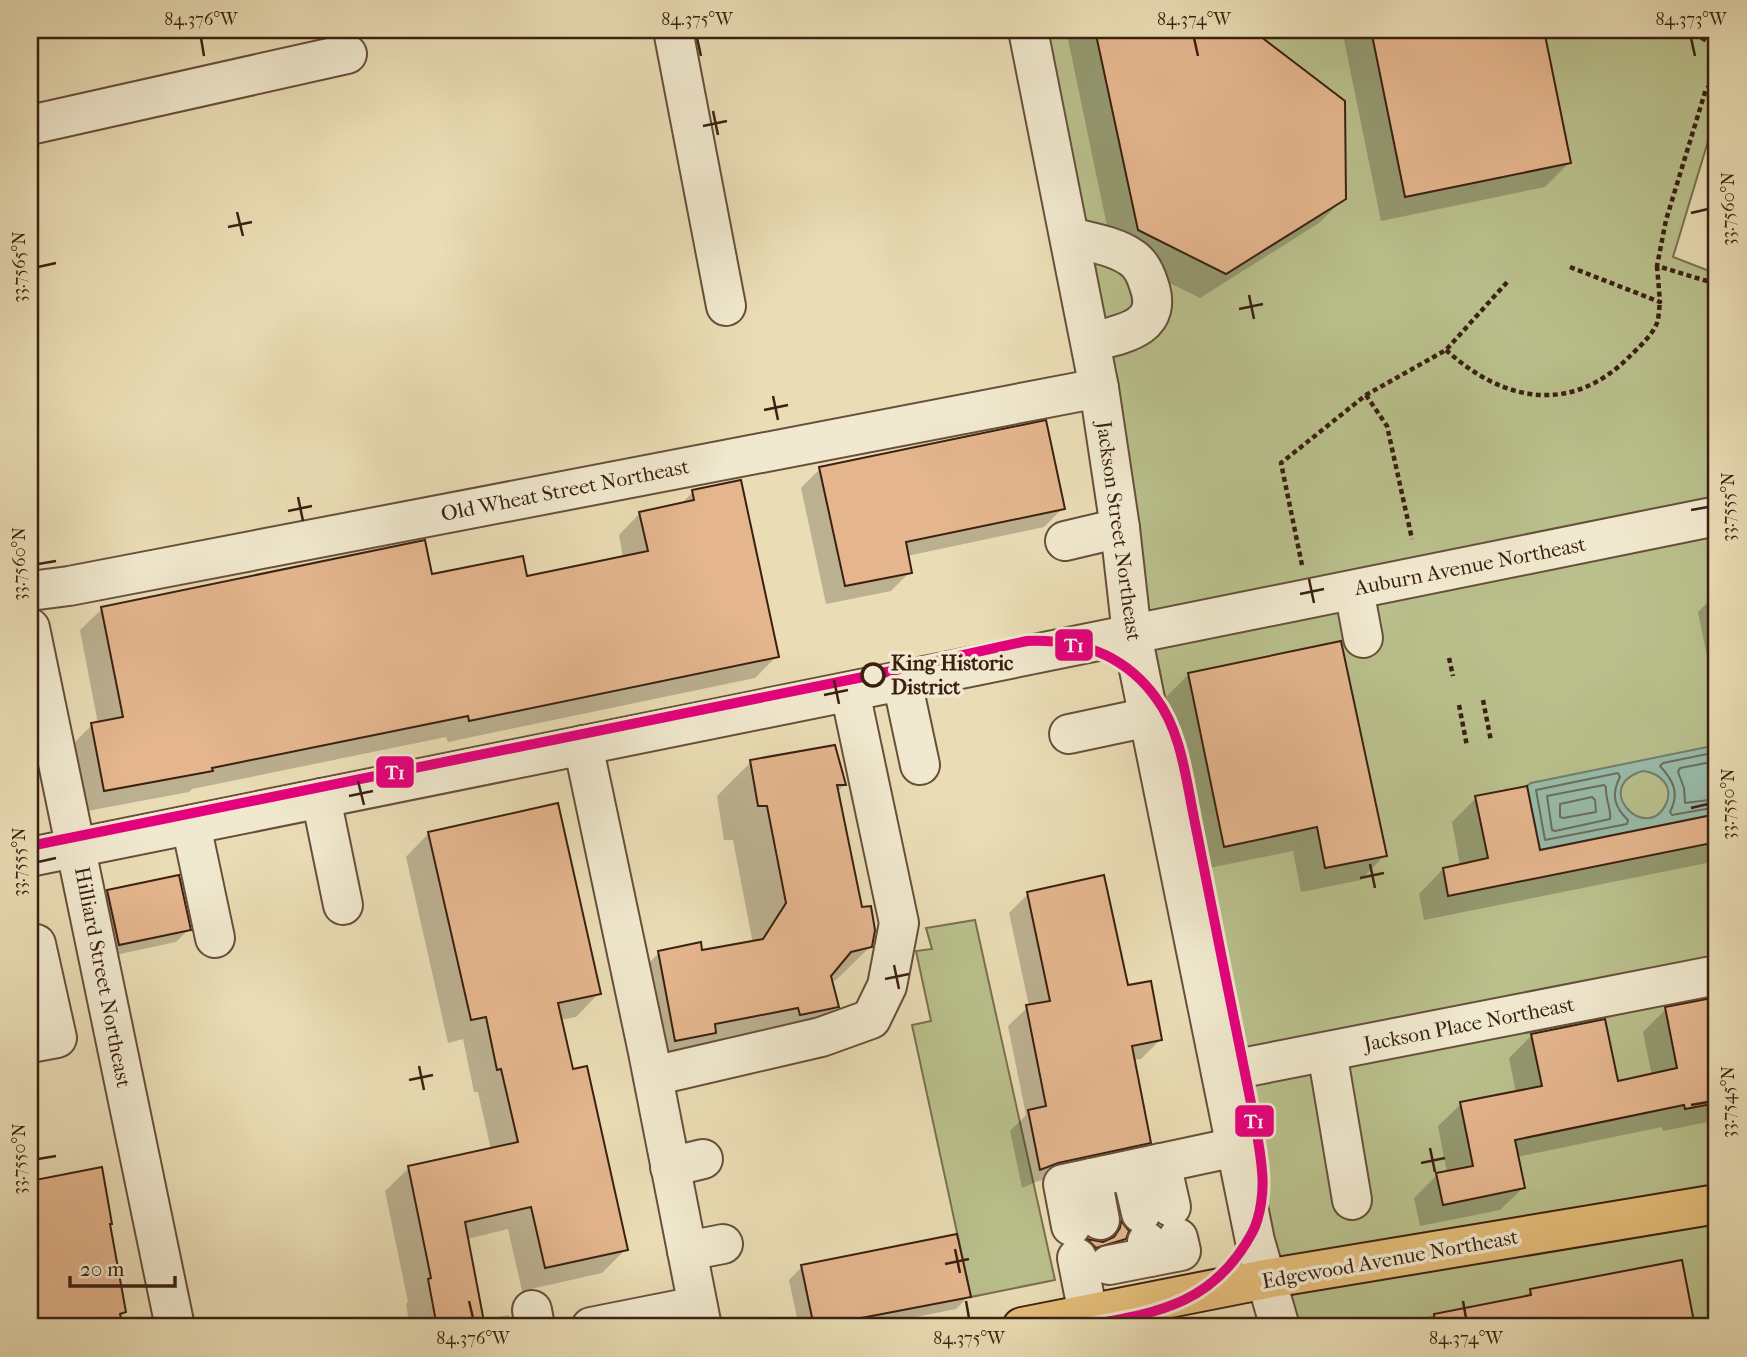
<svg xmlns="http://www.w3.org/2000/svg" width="1747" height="1357" font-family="'IM FELL French Canon',serif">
	<rect width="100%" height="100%" fill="#eaddb5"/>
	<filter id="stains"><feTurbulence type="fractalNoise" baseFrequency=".00286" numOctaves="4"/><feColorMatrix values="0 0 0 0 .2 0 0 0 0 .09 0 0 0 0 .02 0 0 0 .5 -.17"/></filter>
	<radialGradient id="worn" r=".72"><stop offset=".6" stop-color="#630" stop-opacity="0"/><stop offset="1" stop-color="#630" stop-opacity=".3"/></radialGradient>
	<g fill="#b9c08c" stroke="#7a704f" stroke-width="2">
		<path d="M1036,30h681v145l-8,-37 -36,119 44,17v1053h-431z"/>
		<path d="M975,920l80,360 -84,17 -59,-272 19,-4 -15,-70 16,-2 -6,-21z"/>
	</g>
	<path fill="#98bcab" stroke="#737e6e" stroke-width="2" fill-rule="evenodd" d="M1717,745v69l-177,36 -13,-64 4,-3zM1643,771c17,2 31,15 23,33 -20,41 -76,-18 -23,-33z"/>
	<g fill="#0003">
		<path d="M1066,30h183l94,72 1,96 -25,25 -119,75 -87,-43z"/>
		<path d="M1342,30h200l28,132 -25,25 -164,34z"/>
		<path d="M820,469l243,39 -19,19 -137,29 3,16 -19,19 -65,13 -25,-116z"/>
		<path d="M693,492l84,164 -22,22 -307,64 -2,-5 -254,52 -3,3 -107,20 -12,-65 22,-22 6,-1 -18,-94 22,-21 329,-33 95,2 97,-20 -4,-23 21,-22 40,-8z"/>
		<path d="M1717,593v112l-19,-93z"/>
		<path d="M1189,674l196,181 -24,25 -60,12 -8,-41 -94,19 -35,-171z"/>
		<path d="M751,762l93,23 -7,7 24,117 10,37 -35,34 -5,2 6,24 -34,35 -162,33 -17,-87 35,-34 42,-1 49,-9 2,-4 -19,-99h-9l-7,-44z"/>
		<path d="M1476,798l62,54 179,-36v45l-293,59 -5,-26 24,-25 17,-3 -8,-44z"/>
		<path d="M429,833l170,160 -23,24 -16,3 11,51 55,178 -24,24 -80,18 -14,-62 -41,10 15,81 27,-5 2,12h-101l-4,-23 2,-2 -23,-111 24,-23 82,-18 -13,-58h-4l-11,-53 -15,4 -42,-186z"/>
		<path d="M108,892l81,37 -13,13 -70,15 -10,-53z"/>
		<path d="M1028,894l98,94 34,52 -19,19 -8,1 16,82 -19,19 -92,20 -16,7 -12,-57 16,-16 -18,-89 21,-20 -20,-93z"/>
		<path d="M1717,999v121l-54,11 -1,-4 -145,30 6,31 -23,22 -80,16 -6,-28 23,-23 10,-2 -9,-47 23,-22 55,-11 -7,-35 23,-23 84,48 36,-7 -9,-44 23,-23z"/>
		<path d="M100,1169l8,56 17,87 -6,5 2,10h-91v-144z"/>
		<path d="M1121,1224l3,14 -6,7 -29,8 -6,-7 5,-5 16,2 8,-3 4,-11z"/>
		<path d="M1680,1262l13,65h-296l26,-5 6,-6 95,-18 7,-7z"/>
		<path d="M802,1267l167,29 -13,13 -90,18h-67l-10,-47z"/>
	</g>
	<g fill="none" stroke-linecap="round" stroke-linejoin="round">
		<g stroke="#6a6e5e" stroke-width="2">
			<path d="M1717,752l-54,11 -3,3c13,14 20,27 10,46l2,3 45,-8"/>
			<path d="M1717,761l-37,7 -2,4 6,16 1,15 32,-4"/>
			<path d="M1618,773l2,4c-9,17 -6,30 8,43l-1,4 -82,16 -9,-50z"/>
			<path d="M1604,785l2,2c-1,12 6,24 4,32l-55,12 -3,-1 -5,-34z"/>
			<path d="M1592,797l3,3 1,12 -33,6 -3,-1v-13z"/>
		</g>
	</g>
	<g fill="#e5b68e" stroke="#3b2012" stroke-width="2">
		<path d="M1095,30h157l93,71 1,98 -120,75 -88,-44z"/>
		<path d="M1371,30h173l27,133 -166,34z"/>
		<path d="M1046,420l19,89 -159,33 6,31 -67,13 -26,-119z"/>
		<path d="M741,480l38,177 -310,64 -1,-5 -256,52 1,3 -109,20 -13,-68 32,-6 -22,-110 324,-67 7,34 91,-18 4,20 121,-25 -9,-39 55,-12 -2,-10z"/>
		<path d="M1341,641l46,215 -62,12 -8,-41 -93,20 -36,-174z"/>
		<path d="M835,745l11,40h-9l25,122 9,-1 4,24 -3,17 -21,5 -20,24 8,31 -39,8 -2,-7 -83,16 1,9 -41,8 -17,-90 43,-9 1,8 61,-11 23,-36 -19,-97h-9l-8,-46z"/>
		<path d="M1527,786l13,64 177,-36v28l-269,54 -5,-28 45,-10 -13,-62z"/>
		<path d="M558,803l43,191 -43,9 15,66 14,-3 41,184 -83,18 -14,-61 -66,15 20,105h-48l-9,-48 3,-1 -23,-112 110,-24 -17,-73 -4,1 -11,-53 -15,3 -43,-188z"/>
		<path d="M179,875l12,55 -72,15 -12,-55z"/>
		<path d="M1104,875l24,110 23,-4 11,59 -30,6 19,97 -93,20 -18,7 -12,-60 18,-4 -20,-101 24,-4 -23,-109z"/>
		<path d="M1717,997v106l-32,6 -1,-4 -169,35 10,48 -82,17 -7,-32 37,-7 -13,-64 82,-16 -11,-52 74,-15 13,62 59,-13 -12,-61z"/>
		<path d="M102,1167l10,57h-2l16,88 -6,2 3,13h-89l-4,-23v-123z"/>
		<path d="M1121,1221l8,10 -3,8 -30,9 -9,-9 16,3 11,-5 6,-9z"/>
		<path d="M957,1234l14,63 -157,30 -13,-62z"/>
		<path d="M1682,1260l13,67h-260l-1,-13 97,-19 -1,-6z"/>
	</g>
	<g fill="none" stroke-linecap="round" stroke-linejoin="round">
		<g stroke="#674f3b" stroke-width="42">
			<g id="minor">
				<path d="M673,30l53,276"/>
				<path d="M1028,30l71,358 21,140 12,107 123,606 25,86"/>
				<path d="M30,125l317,-71"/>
				<path d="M1070,237c20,5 45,9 62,21 9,6 14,17 17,27 15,43 -26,49 -58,57"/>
				<path d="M1065,541l55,-13"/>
				<path d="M1354,590l9,48"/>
				<path d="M30,591l39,-5 1030,-198"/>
				<path d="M30,628l145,699"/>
				<path d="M902,681l18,84"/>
				<path d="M1069,734l80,-17"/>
				<path d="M583,745l65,307 54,275"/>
				<path d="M321,798l22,107"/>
				<path d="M191,825l24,113"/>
				<path d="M30,857l1687,-341"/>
				<path d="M30,945l6,-1 21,94 -27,5"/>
				<path d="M1327,1052l25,148"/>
				<path d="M1221,1072l496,-97"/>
				<path d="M653,1076l168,-39 50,-18 16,-33 12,-63 -49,-231"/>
				<path d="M1161,1163l10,44"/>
				<path d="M670,1167l33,-8"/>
				<path d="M1131,1170l10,43"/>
				<path d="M1092,1178l8,42"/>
				<path d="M1071,1226l-8,-42 173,-37"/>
				<path d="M687,1251l36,-7"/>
				<path d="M1150,1257l31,-6 -3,-13"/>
				<path d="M1077,1258l11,56"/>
				<path d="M1109,1265l41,-8 -3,-15"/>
				<path d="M532,1310l3,17"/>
				<path d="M591,1327l106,-21"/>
			</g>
		</g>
		<g stroke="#3b2012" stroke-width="42">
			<path id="major" d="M1022,1327l244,-48 451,-75"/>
		</g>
		<g stroke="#3b2012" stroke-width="4.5" stroke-dasharray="5 3.5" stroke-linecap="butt">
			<path d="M1698,30l4,8 15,9"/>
			<path d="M1717,79l-11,10 -40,131 -9,46 60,18"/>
			<path d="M1570,267l90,35 -3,-36"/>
			<path d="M1446,350c57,52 125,65 183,7 9,-9 23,-21 28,-34 2,-6 2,-14 3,-21"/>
			<path d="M1366,395l21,31 25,113"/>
			<path d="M1302,565l-21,-102 85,-68 80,-45 63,-70"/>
			<path d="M1449,658l4,18"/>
			<path d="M1483,700l8,41"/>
			<path d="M1459,705l8,41"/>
		</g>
		<use href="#minor" stroke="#f1e9cf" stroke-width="38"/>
		<use href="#major" stroke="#e5be7a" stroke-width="38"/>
		<g stroke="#f1e9cf" stroke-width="16">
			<path id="tram-1" d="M30,846l843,-171 154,-34c52,-2 98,14 129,57 25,33 30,81 38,120 10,52 21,104 31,156 8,39 16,79 24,119 5,26 11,52 13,78 2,19 -1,45 -10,62 -40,74 -98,80 -173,94"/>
		</g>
		<use href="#tram-1" stroke="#e5007d" stroke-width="10"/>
	</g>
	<path fill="none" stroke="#3b2012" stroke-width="2.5" d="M201,38l3,18M697,38l4,18M1194,38l4,18M1691,38l4,18M713,111l5,24M703,126l24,-5M237,212l6,24M1691,213l17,-4M228,227l24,-5M38,267l18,-4M1249,295l5,24M1239,309l24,-5M773,396l5,24M764,410l24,-5M298,497l5,24M1691,510l17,-3M288,511l24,-5M38,564l18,-3M1309,579l5,24M1300,594l24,-5M834,680l5,24M824,695l24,-5M358,781l6,24M349,796l24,-5M1691,808l17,-4M38,862l18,-4M1370,864l5,24M1360,878l24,-5M894,965l5,24M885,979l24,-5M419,1066l5,24M409,1080l24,-5M1691,1105l17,-3M1430,1148l5,24M38,1159l18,-3M1421,1163l24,-5M955,1249l5,24M945,1264l24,-5M469,1301l4,17M966,1301l3,17M1463,1301l3,17"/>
	<circle fill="#f1e9cf" stroke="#3b2012" stroke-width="3.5" cx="873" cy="675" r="11"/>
	<g text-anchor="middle" stroke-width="7" stroke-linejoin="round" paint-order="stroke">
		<g font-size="21" fill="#3b2012" stroke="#f1e9cf">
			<text transform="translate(565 490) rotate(-11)" y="7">Old Wheat Street Northeast</text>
			<text transform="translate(1119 531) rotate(82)" y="7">Jackson Street Northeast</text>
			<text transform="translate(1470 566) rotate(-11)" y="7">Auburn Avenue Northeast</text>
			<text transform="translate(103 977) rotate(79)" y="7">Hilliard Street Northeast</text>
			<text transform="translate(1469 1024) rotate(-11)" y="7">Jackson Place Northeast</text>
			<text transform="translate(1390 1259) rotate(-10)" y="7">Edgewood Avenue Northeast</text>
		</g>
		<g font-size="21" font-weight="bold" fill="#3b2012" stroke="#f1e9cf" text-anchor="start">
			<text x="891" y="670">King Historic<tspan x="891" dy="24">District</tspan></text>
		</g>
	</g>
	<g stroke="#f1e9cf" stroke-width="2.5">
		<rect x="1054" y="628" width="40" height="34" rx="7" fill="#e5007d"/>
		<rect x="375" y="755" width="40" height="34" rx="7" fill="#e5007d"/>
		<rect x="1234" y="1104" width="41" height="34" rx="7" fill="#e5007d"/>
	</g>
	<g font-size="19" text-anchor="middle" font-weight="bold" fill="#fff">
		<text x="1074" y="652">T1</text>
		<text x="395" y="779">T1</text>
		<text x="1254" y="1128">T1</text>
	</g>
	<rect width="1747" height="1357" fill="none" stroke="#eaddb5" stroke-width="77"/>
	<path d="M70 1276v10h105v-10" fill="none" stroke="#3b2012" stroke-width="3.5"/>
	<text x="80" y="1276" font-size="21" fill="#3b2012" stroke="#f1e9cf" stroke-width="5" paint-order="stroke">20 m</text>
	<rect x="38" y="38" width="1670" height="1280" fill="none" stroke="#3b2012" stroke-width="2.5"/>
	<g font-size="18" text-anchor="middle" fill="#3b2012">
		<text x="201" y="25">84.376°W</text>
		<text x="697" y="25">84.375°W</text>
		<text x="1194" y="25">84.374°W</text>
		<text x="1691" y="25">84.373°W</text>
		<text transform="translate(1728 209) rotate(-90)" y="6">33.7560°N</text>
		<text transform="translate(19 267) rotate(-90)" y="6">33.7565°N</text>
		<text transform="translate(1728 507) rotate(-90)" y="6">33.7555°N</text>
		<text transform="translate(19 564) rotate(-90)" y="6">33.7560°N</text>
		<text transform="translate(1728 804) rotate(-90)" y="6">33.7550°N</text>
		<text transform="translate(19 862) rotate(-90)" y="6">33.7555°N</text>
		<text transform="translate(1728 1102) rotate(-90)" y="6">33.7545°N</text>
		<text transform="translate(19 1159) rotate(-90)" y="6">33.7550°N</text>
		<text x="473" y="1344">84.376°W</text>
		<text x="969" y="1344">84.375°W</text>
		<text x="1466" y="1344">84.374°W</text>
	</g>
	<rect width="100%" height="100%" filter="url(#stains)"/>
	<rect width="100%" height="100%" fill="url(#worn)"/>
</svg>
